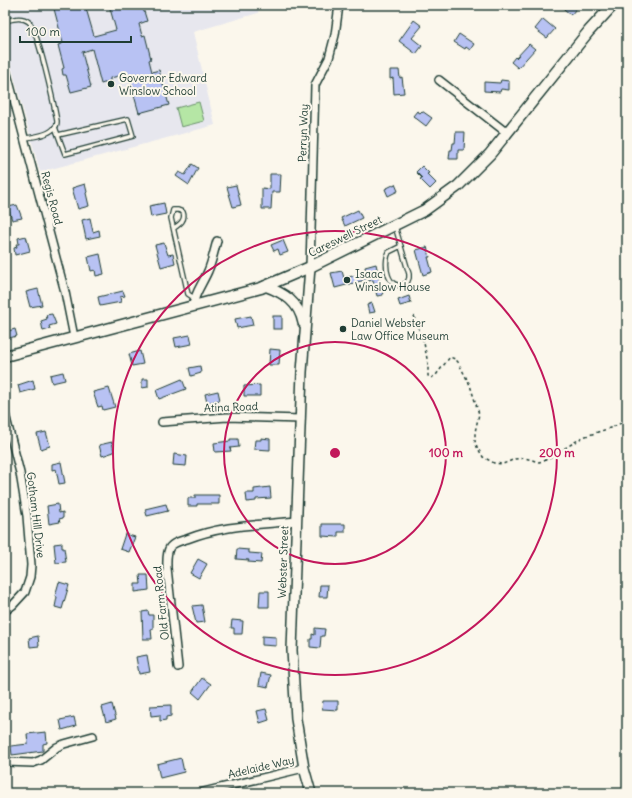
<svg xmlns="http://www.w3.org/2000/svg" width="632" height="798" font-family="Delius,sans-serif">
	<rect width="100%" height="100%" fill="#fbf7ec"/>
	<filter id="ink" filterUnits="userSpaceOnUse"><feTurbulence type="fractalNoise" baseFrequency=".025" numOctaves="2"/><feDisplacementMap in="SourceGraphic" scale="8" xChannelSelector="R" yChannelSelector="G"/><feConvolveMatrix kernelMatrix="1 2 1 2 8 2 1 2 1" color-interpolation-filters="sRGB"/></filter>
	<g filter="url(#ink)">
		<path fill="#e7e7ee" d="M5,5h254l-1,8 -65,19 22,93 -175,47 -35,-129z"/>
		<path fill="#b5e6a5" stroke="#6a926c" d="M199,102l5,19 -23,6 -5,-19z"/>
		<g fill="#b8c2f3" stroke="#1f3d34">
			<path d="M53,5h32l9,31 22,-6 -7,-25h33l5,16 -8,3 3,12 3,-1 6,24 -2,1 3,12 7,-2 10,35 -30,8 -11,-39 -18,4v3l-9,3 -9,-35 -10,3 9,35 -20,5 -5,-17h-3l-1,-6 2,-1 -6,-23 5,-2z"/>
			<path d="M567,5h12l-8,10 -7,-6z"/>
			<path d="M543,19l12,10 -8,9 -12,-9z"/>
			<path d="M414,20l8,6 -10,12 10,8 -6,8 -17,-13z"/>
			<path d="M459,34l15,10 -4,6 -4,-3 -1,2 -11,-7z"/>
			<path d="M529,44l6,5 -17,19 -7,-6 4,-5 1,1z"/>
			<path d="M390,70h9l1,8 2,-1 2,16 -10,1 -1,-16 -3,1z"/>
			<path d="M501,80l8,1v9l-8,-1 -1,3 -16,-1v-9l16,1z"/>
			<path d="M417,111l3,2 2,-2 10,7 -6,8 -13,-10z"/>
			<path d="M456,132h9l-1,18h-6v9h-9l1,-9h2l1,-7h2z"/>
			<path d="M192,164l6,4 -9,17 -13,-9 3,-4 6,3z"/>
			<path d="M422,166l7,7 -2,1 9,9 -6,6 -10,-10 2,-1 -6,-6z"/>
			<path d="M270,174h11l-1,18h-8l-1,17h-9v-21l8,1z"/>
			<path d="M85,184l2,8 -1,1 3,13 -11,3 -6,-21z"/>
			<path d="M395,184l3,7 -10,5 -3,-7z"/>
			<path d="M236,185l5,20 -8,2 -6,-20z"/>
			<path d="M164,203l2,11 -15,3 -2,-11z"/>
			<path d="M17,205l5,13 -10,2 -4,-13z"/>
			<path d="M358,210l4,8 -17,8 -4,-8z"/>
			<path d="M90,218l3,14 6,-2 1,6 -14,3 -4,-19z"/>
			<path d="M26,236l4,15 -15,4 -1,-7 3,-1 -1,-3h3l-1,-6z"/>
			<path d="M283,240l5,12 -8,3 -2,-6 -4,2 -3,-6z"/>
			<path d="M164,243l4,12 5,-1 2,9 -14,4 -6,-22z"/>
			<path d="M427,247l3,10h-2l4,15 -9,3 -7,-25z"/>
			<path d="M100,254l4,20 -8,2 -1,-6 -4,1 -3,-14z"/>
			<path d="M376,264l7,31 -6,1 -4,-16 -4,1v-2l-34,9 -4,-15 11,-2 2,7 22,-5 -1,-6z"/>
			<path d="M38,289l4,16 -12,2 -4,-15z"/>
			<path d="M123,291l2,5 -5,1 1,5 -21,4 -2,-9z"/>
			<path d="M409,296l2,7 -11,3 -2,-6z"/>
			<path d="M372,303l3,9 -6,1 -2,-8z"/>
			<path d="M52,314l4,10 -7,2 1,3 -7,2 -2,-10 6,-2 -1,-4z"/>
			<path d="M251,316l2,9 -16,3 -2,-9z"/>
			<rect x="273" y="316" width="9" height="13"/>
			<path d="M15,329l2,7 -12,3v-7z"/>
			<path d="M190,335l2,9 -16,3 -2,-9z"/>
			<path d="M270,349l10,1 -1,15h-10z"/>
			<path d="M140,351l3,13 -11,2 -3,-12z"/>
			<path d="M200,366l1,7 -10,3 -2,-8z"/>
			<path d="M63,372l2,8 -13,3 -2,-8z"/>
			<path d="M142,379h6v8l-6,1z"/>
			<path d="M182,379l4,10 -27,10 -3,-9z"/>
			<path d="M33,380l2,9 -15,4 -2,-8z"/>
			<path d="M260,385v11h-16v-10z"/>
			<path d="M109,388l6,19 -12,3 -1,-4 -4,1 -5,-15z"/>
			<path d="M218,391l2,9 -13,3 -2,-9z"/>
			<path d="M46,432l4,14 -9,3 -4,-15z"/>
			<path d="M261,438l9,1v11l-16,-1 1,-9h6z"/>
			<path d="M230,439h8l1,8 -9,1 1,3 -16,1 -1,-9 16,-2z"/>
			<path d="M112,442l2,10 -12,4 -3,-11z"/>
			<path d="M174,454l13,2 -1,10 -13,-1z"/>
			<path d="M61,462l4,21 -6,1 -3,-15 -4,1v-6z"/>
			<path d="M270,487l1,11 -15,1v2l-9,1 -1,-9h8v-4z"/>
			<path d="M195,495h24v9h-22v2h-9v-8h7z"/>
			<path d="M58,504l1,9 4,-1v6l-4,1 1,3 -11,2 -2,-18z"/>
			<path d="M166,504l2,7 -21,5 -2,-7z"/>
			<path d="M322,524h23v8h-7v5l-16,-1z"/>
			<path d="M125,534l10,3 -6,15 -9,-3z"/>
			<path d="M62,543v5h2l2,14 -10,1 -2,-19z"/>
			<path d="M237,549l12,1v3l13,1 -1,9 -13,-1 1,-2 -13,-1z"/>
			<path d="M198,559l9,5 -8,14 -9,-5z"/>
			<path d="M140,575h8l1,15 -14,2v-8h6z"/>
			<path d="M59,582l10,3 -7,24 -7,-2 2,-10 -2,-1z"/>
			<path d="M320,585h8l-1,12h-8z"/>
			<path d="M260,591h9v16h-10z"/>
			<path d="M202,605l3,17 -9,1 -4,-17z"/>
			<path d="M148,611l1,4h4v14h-2l1,10h-9l-1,-27z"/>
			<path d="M232,620l11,1 -1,13h-8v-6h-3z"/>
			<path d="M315,628l10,1 -1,7h-3l-1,12 -10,-1v-8h2v-5l3,1z"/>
			<path d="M38,636l1,10 -9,1 -1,-9z"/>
			<path d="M262,636l14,1v9l-14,-1z"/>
			<path d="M147,655l3,17 -11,2 -3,-17z"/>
			<path d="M261,673l10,2 -3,12 -9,-2z"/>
			<path d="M202,678l9,6 -11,15 -8,-7z"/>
			<path d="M323,701h15v9l-16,-1z"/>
			<path d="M112,704l4,15 -10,3 -4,-15z"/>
			<path d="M171,705v11l-5,1v3l-6,1v-6l-9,1 -1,-10z"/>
			<path d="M266,709l3,11 -9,3 -3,-12z"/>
			<path d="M74,717l2,9 -14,4 -2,-10z"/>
			<path d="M46,732l1,11 -4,1v7l-31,4 -1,-9 17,-2 -1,-10z"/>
			<path d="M181,758l3,14 -24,6 -3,-14z"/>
		</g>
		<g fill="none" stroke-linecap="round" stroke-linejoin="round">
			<g stroke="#1f3d34" stroke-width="6">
				<g id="service">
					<path d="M5,21c8,-2 17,-5 24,1 9,8 25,83 28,99 0,2 0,5 -2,6 -5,8 -21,10 -30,11"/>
					<path d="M55,127l10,27 68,-18 -5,-17 -70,16"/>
					<path d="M395,226l14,48v4l-2,5c-20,11 -24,-21 -18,-31l12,-6"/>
					<path d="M174,228c6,-4 12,-8 9,-16l-5,-2h-5l-2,8 17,76 6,4"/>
				</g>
			</g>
			<g stroke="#1f3d34" stroke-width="10">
				<g id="minor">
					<path d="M5,66l60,226 9,45"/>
					<path d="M439,80l68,53"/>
					<path d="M310,267l5,-182 14,-27 6,-23 4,-30"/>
					<path d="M193,306c1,-12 10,-23 15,-35 4,-9 6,-20 9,-30"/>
					<path d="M5,414l15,59 7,43 4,49 -1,12 -5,15 -12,13 -8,6"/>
					<path d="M162,422l65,-5 74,2"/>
					<path d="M178,667l-11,-99c0,-7 -1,-15 3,-21 4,-5 11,-6 17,-8 35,-14 72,-14 109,-18"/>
					<path d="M5,762l28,1 8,-3 16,-13 7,-3 29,-8"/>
					<path d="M199,793l105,-25"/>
				</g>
			</g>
			<g stroke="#1f3d34" stroke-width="12">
				<g id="tertiary">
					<path d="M310,267l-8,105 -10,278 4,69 8,49 7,25"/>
					<path d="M265,286c19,7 34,16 38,37"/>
				</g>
			</g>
			<g stroke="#1f3d34" stroke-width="13">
				<path id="secondary" d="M5,356l256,-68 49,-21 115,-57 33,-24 32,-32 99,-123 24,-26"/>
			</g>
			<path stroke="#1f3d34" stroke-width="1.5" stroke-dasharray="3 3" stroke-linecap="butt" d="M414,316l10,27 4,21v12l3,2 5,-3 14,-18 5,2 3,3 12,23 9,29 -4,18v9l2,6 6,10 11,6 9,1 12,-5 10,-1 14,4 5,-1 39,-24 30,-10 14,-7"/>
			<use href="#service" stroke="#fbf7ec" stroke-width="3.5"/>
			<use href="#minor" stroke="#fbf7ec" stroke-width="7"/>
			<use href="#tertiary" stroke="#fbf7ec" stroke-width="9"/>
			<use href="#secondary" stroke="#fbf7ec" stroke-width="10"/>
		</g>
	</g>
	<g fill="none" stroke="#c2185b" stroke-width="2">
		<circle cx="335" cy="453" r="111"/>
		<circle cx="335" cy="453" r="222"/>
	</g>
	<g fill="#1f3d34" stroke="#fbf7ec" stroke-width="1.5">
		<circle cx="111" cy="84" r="4"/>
		<circle cx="347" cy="280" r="4"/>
		<circle cx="343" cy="329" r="4"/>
	</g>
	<g text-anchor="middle" stroke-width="4" stroke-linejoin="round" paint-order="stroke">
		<g font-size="11" fill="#1f3d34" stroke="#fbf7ec" text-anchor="start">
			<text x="119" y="82">Governor Edward<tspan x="119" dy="13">Winslow School</tspan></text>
			<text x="355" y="278">Isaac<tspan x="355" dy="13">Winslow House</tspan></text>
			<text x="351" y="327">Daniel Webster<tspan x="351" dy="13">Law Office Museum</tspan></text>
		</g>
		<g font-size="11" fill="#1f3d34" stroke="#fbf7ec">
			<text transform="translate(303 133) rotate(-88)" y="4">Perryn Way</text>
			<text transform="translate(52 198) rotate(75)" y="4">Regis Road</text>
			<text transform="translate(345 236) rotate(-26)" y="4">Careswell Street</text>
			<text transform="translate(231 407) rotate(-2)" y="4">Atina Road</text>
			<text transform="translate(36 515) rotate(83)" y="4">Gotham Hill Drive</text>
			<text transform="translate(283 562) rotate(-88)" y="4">Webster Street</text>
			<text transform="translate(161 603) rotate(-96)" y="4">Old Farm Road</text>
			<text transform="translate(261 767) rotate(-13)" y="4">Adelaide Way</text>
		</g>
	</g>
	<circle cx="335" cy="453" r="6" fill="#c2185b" stroke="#fbf7ec" stroke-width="2"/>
	<g font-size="12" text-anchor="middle" font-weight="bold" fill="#c2185b" stroke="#fbf7ec" stroke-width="4" stroke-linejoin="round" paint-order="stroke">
		<text x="446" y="457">100 m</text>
		<text x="557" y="457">200 m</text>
	</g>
	<rect width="632" height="798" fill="none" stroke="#fbf7ec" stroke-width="20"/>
	<rect x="10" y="10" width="612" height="778" fill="none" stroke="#1f3d34" stroke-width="1.5" filter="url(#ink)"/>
	<path d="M20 36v6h111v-6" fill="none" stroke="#1f3d34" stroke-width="2"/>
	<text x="26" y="36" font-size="12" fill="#1f3d34" stroke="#fbf7ec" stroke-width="3" paint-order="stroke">100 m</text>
</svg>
